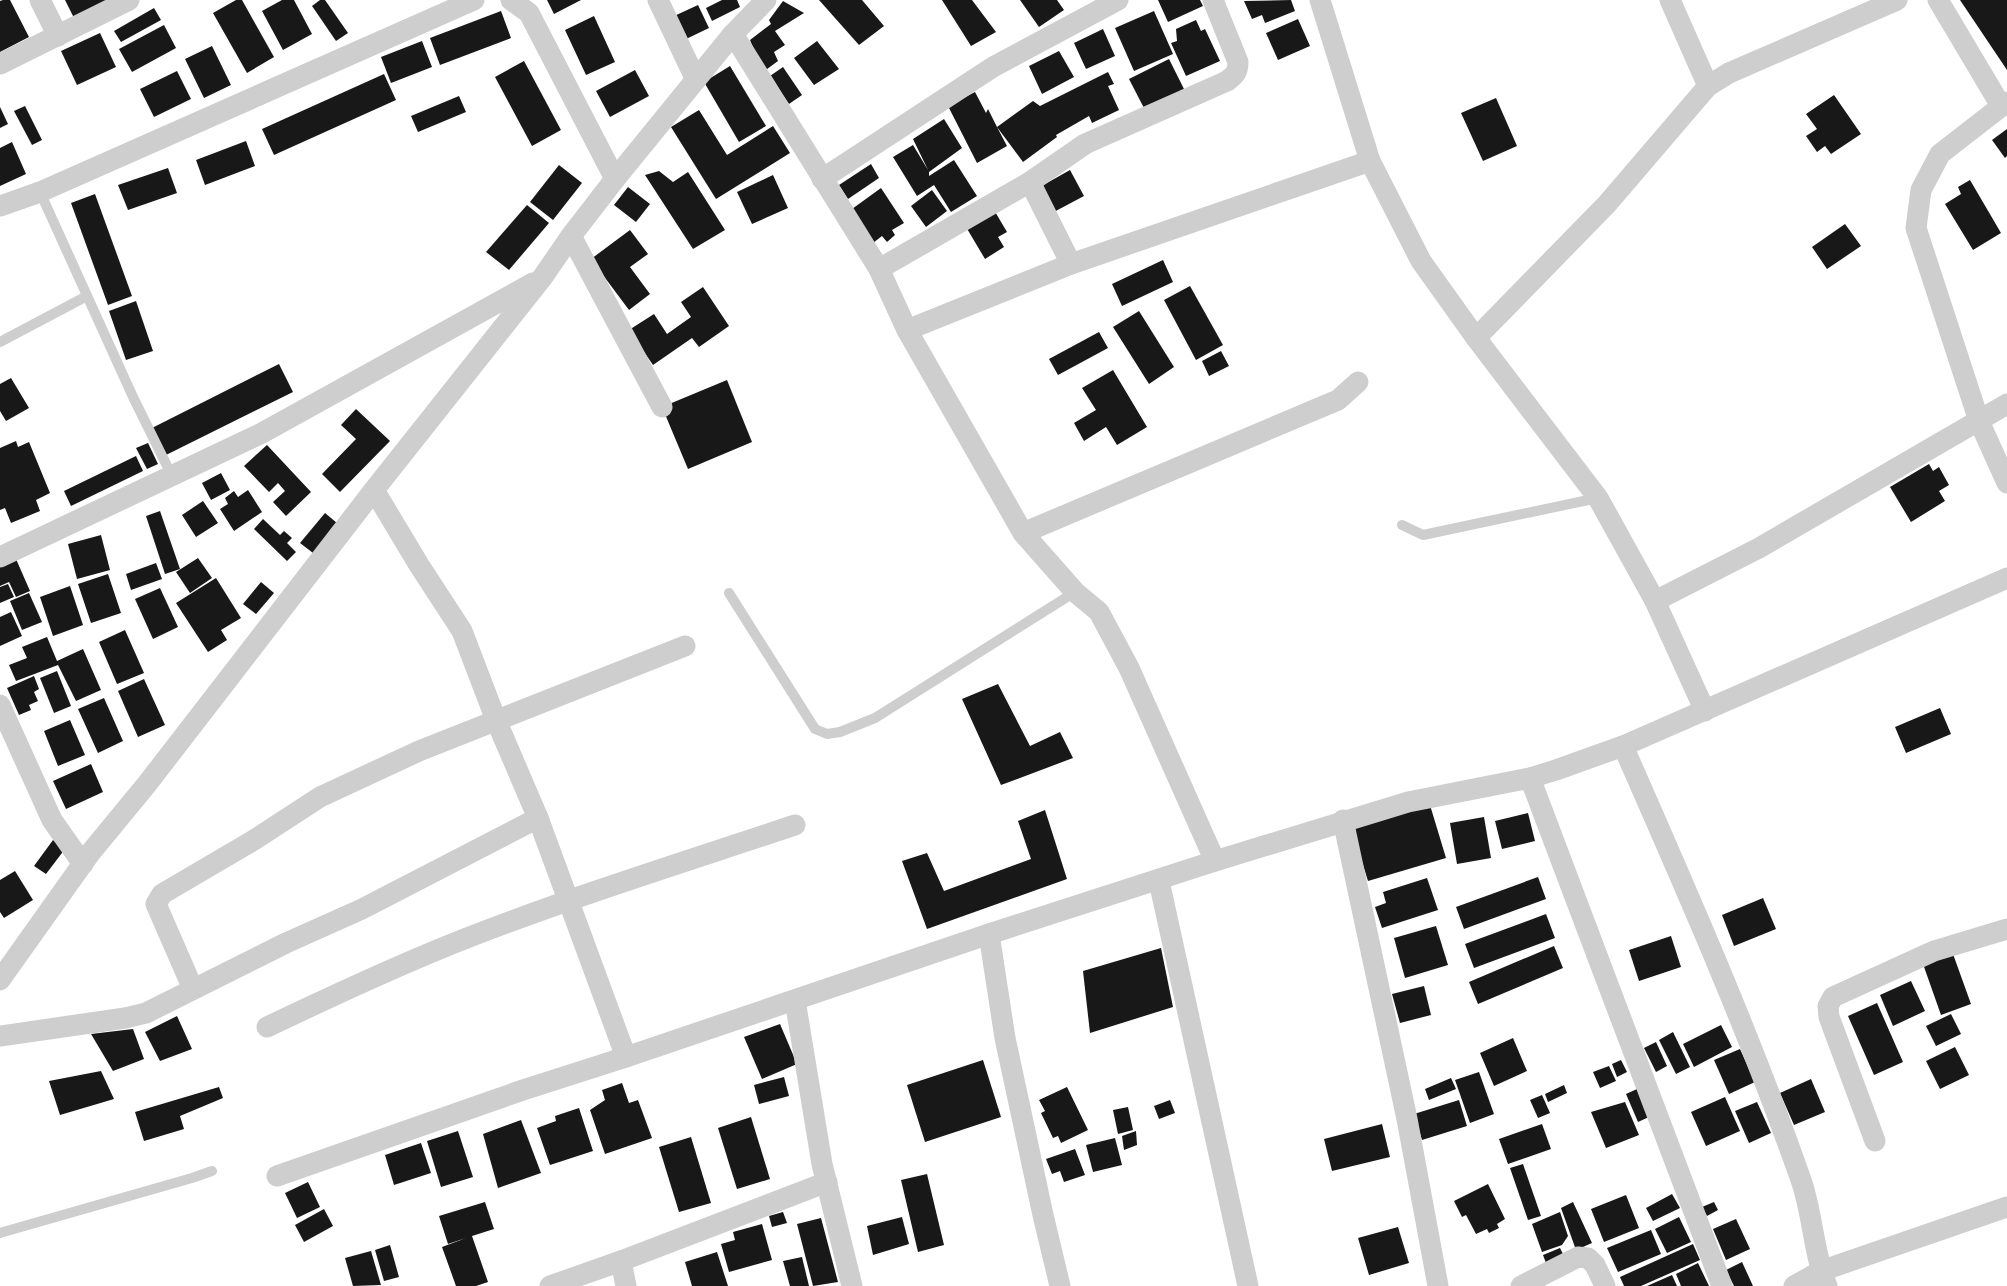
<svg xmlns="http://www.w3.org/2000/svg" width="2007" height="1286" font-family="'Work Sans',sans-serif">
	<rect width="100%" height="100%" fill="#fff"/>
	<g fill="#181818">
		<path d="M3,0h7l19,37 -29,15v-51z"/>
		<path d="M65,0h45l-36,18z"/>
		<path d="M236,0h6l32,57 -27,16 -34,-60z"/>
		<path d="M282,0h12l18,34 -29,16 -21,-39z"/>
		<path d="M320,0h5l23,33 -12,8 -24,-35z"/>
		<path d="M547,0h34l-27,14z"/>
		<path d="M722,0h15l3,7 -28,14 -6,-13z"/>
		<path d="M819,0h43l22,26 -25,19z"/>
		<path d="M942,0h30l24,32 -25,14z"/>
		<path d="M1020,0h37l7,10 -25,17z"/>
		<path d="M1158,0h42l3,6 -35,16z"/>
		<path d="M1291,0l4,11 -30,12 -3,-8 -10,4 -8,-18z"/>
		<path d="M1960,0h47v70z"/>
		<path d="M783,1l21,12 -29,18 10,14 -11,7 4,9 -15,11 -13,-32 21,-16 -2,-4z"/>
		<path d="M698,5l11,23 -25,12 -12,-23z"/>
		<path d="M154,8l7,12 -40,22 -7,-11z"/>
		<path d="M501,11l10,27 -71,27 -10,-27z"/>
		<path d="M1154,11l19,43 -39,17 -19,-43z"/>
		<path d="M594,16l21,46 -29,13 -21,-45z"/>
		<path d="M1298,19l12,27 -32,14 -12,-27z"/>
		<path d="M1196,20l5,11 4,-2 15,32 -34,15 -15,-33 6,-2 -1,-12z"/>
		<path d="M164,25l12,23 -44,24 -13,-23z"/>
		<path d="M1103,29l12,27 -29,13 -12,-26z"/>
		<path d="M100,33l16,34 -39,18 -16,-34z"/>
		<path d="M422,41l10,26 -41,16 -10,-26z"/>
		<path d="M817,41l22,28 -25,16 -20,-27z"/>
		<path d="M212,46l19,39 -27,13 -19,-39z"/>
		<path d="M1059,51l15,26 -32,17 -13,-28z"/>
		<path d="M1169,59l15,30 -39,21 -16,-31z"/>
		<path d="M524,61l37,69 -29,16 -37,-69z"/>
		<path d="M730,66l36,60 -27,16 -35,-60z"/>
		<path d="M783,67l19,28 -13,9 -19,-28z"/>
		<path d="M635,70l14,26 -39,21 -14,-26z"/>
		<path d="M177,71l14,28 -37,18 -14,-28z"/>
		<path d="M1108,72l6,12 -6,2 11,24 -27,13 -3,-7 -33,19 1,2 -34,25 -26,-35 10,19 -30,17 -29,-57 27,-14 11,21 2,-4 9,18 36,-26 7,5z"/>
		<path d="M384,74l12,26 -122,55 -12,-26z"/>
		<path d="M1834,95l27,39 -30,20 -6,-8 -8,6 -11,-16 11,-7 -11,-15z"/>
		<path d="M459,96l7,16 -48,20 -7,-16z"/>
		<path d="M1496,98l21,48 -34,15 -22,-48z"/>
		<path d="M25,106l17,34 -10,5 -18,-34z"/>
		<path d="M0,107l8,17 -8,4z"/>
		<path d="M699,110l28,45 46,-29 17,27 -74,46 -45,-72z"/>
		<path d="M944,119l18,29 -33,24v4l25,-16 23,36 -26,16 -17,-27 -17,11 -24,-39 20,-12 15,25 -15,-31z"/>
		<path d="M2007,129v27l-2,2 -13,-18z"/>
		<path d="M246,141l9,25 -50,19 -9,-25z"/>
		<path d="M12,142l14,32 -26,12v-38z"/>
		<path d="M871,164l8,14 -31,21 -9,-14z"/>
		<path d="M559,165l23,18 -29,37 -23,-18z"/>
		<path d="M168,168l9,25 -49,17 -10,-25z"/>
		<path d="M1070,170l14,26 -32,17 -14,-25z"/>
		<path d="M659,171l14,11 15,-10 37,58 -32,19 -48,-74z"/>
		<path d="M773,175l15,33 -36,16 -15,-32z"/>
		<path d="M1970,180l31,53 -28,17 -28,-46 16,-10 -3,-7z"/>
		<path d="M628,187l22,17 -14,18 -22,-17z"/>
		<path d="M881,188l23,35 -12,7 3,5 -8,7 -5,-6 -9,7 -21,-34z"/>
		<path d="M932,190l15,21 -21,16 -15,-21z"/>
		<path d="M95,194l37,102 -24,9 -37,-102z"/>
		<path d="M527,205l22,18 -40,47 -23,-18z"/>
		<path d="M994,210l13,22 -9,5 6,10 -19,12 -19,-32z"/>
		<path d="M1845,224l16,22 -34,23 -15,-22z"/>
		<path d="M630,230l18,24 -18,13 20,27 -21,16 -38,-51z"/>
		<path d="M1163,260l10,22 -51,24 -10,-22z"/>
		<path d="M1190,286l33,59 -27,15 -32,-60z"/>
		<path d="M703,287l26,39 -30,21 -7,-9 -39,27 -24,-35 25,-16 13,20 24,-17 -10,-15z"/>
		<path d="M136,301l17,50 -27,9 -17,-49z"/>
		<path d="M1139,311l35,56 -25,17 -36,-57z"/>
		<path d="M1099,332l9,16 -50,27 -9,-16z"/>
		<path d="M1221,351l8,15 -20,10 -7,-15z"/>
		<path d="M279,364l14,28 -127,63 -14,-27z"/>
		<path d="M1113,370l34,57 -30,18 -11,-18 -22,14 -10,-18 22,-13 -14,-22z"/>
		<path d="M11,378l18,30 -23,13 -6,-10v-27z"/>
		<path d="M727,380l25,62 -64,27 -26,-62z"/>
		<path d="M356,409l34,32 -50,51 -18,-18 34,-35 -15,-14z"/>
		<path d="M16,441l2,6 11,-5 21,51 -14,7 4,11 -29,12 -6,-15 -5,2v-62z"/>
		<path d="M148,443l10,21 -11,5 -11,-21z"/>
		<path d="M267,445l44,47 -25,24 -13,-14 12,-11 -7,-8 -9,9 -25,-26z"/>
		<path d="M136,456l7,15 -72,35 -7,-15z"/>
		<path d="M1929,464l4,7 6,-4 10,18 -10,6 6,10 -34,21 -21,-35z"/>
		<path d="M221,473l9,17 -19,10 -9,-17z"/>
		<path d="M248,490l14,22 -28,19 -14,-22 8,-5 -3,-6 9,-7 4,6z"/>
		<path d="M203,501l15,22 -22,14 -14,-22z"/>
		<path d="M160,511l20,58 -15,5 -19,-58z"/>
		<path d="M325,513l12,10 -24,30 -13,-10z"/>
		<path d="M263,519l17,16 4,-4 8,7 -5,5 9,9 -9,9 -33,-32z"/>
		<path d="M101,535l9,35 -33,9 -9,-35z"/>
		<path d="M198,558l14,20 -22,15 -14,-21z"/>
		<path d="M16,559l14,32 -14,6 -7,-15 -9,4v-20z"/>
		<path d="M156,563l6,16 -31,11 -5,-16z"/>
		<path d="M108,574l13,39 -30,10 -13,-39z"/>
		<path d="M216,578l25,40 -20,12 6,10 -19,12 -32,-49z"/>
		<path d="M261,582l13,11 -18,21 -13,-10z"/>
		<path d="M8,584l6,13 -14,6v-16z"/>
		<path d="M70,586l13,39 -30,11 -13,-39z"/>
		<path d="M160,588l18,39 -25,12 -18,-40z"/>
		<path d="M29,593l13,29 -20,8 -12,-29z"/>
		<path d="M11,612l11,24 -22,10v-29z"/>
		<path d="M125,630l19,43 -27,11 -18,-42z"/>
		<path d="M47,637l10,24 26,-12 18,41 -25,11 -18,-36 -42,16 -7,-16 18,-7 -5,-11z"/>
		<path d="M57,671l14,35 -17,7 -14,-35z"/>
		<path d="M34,676l5,13 -5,3 4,9 -9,4 2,5 -12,5 -12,-27z"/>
		<path d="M144,679l21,46 -27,12 -20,-46z"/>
		<path d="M998,684l32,62 30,-14 13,26 -72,27 -39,-86z"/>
		<path d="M104,698l19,43 -25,12 -20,-44z"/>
		<path d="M1940,708l11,26 -45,19 -11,-26z"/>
		<path d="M70,720l15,35 -27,11 -14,-35z"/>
		<path d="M91,764l12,28 -37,17 -13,-28z"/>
		<path d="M1430,805l16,53 -78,23 -16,-52z"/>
		<path d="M1045,810l22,69 -140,50 -25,-68 25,-8 17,38 87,-32 -13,-38z"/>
		<path d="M1528,813l7,28 -33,8 -7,-28z"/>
		<path d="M1484,817l7,41 -34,6 -7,-41z"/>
		<path d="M53,840l12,9 -19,25 -12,-8z"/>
		<path d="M15,871l18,29 -29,18 -4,-6v-32z"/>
		<path d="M1538,877l8,22 -82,30 -8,-22z"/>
		<path d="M1427,878l11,32 -56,18 -7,-21 11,-4 -3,-11z"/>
		<path d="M1763,898l13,31 -42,17 -12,-31z"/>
		<path d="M1546,914l9,24 -81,30 -9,-24z"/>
		<path d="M1436,926l12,39 -43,13 -11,-40z"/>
		<path d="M1671,936l10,31 -42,14 -10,-31z"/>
		<path d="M1554,946l9,22 -85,36 -9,-22z"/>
		<path d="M1161,948l12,59 -83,26 -7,-62z"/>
		<path d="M1953,954l18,50 -30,11 -18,-51z"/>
		<path d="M1911,981l14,30 -32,15 -13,-31z"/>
		<path d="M1424,986l7,29 -31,8 -8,-29z"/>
		<path d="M1877,1003l26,59 -29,13 -26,-59z"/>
		<path d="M1951,1014l10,20 -25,12 -10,-20z"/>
		<path d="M177,1016l15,33 -32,12 -15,-29z"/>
		<path d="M780,1024l17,40 -35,15 -18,-42z"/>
		<path d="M1721,1025l11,22 -38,20 -11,-23z"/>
		<path d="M133,1029l11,30 -31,12 -22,-37z"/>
		<path d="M1673,1032l17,35 -14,7 -17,-34z"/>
		<path d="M1513,1038l14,33 -33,15 -14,-33z"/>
		<path d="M1656,1042l11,24 -11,6 -12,-24z"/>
		<path d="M1955,1047l14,28 -29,14 -14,-28z"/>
		<path d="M1740,1049l15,33 -26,12 -15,-34z"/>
		<path d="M983,1060l18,57 -76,25 -18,-57z"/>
		<path d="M1621,1060l6,12 -10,5 -5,-13z"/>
		<path d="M1609,1066l7,15 -16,7 -7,-16z"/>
		<path d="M101,1071l13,28 -54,16 -11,-34z"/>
		<path d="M1479,1072l15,42 -24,9 -15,-43z"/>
		<path d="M784,1077l5,19 -30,8 -5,-19z"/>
		<path d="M1451,1078l5,11 -27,11 -4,-11z"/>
		<path d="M1811,1079l14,33 -31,13 -14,-32z"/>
		<path d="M622,1083l7,20 9,-3 14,38 -47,16 -15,-44 15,-10 -3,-10z"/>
		<path d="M1564,1085l3,8 -19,9 -3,-8z"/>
		<path d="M219,1087l4,11 -43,18 4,13 -40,12 -9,-29z"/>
		<path d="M1067,1087l21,43 -27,13 -3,-7 -5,2 -12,-25 4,-2 -6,-11z"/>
		<path d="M1637,1089l12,28 -11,5 -12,-28z"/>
		<path d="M1542,1095l8,18 -12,5 -8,-18z"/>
		<path d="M1725,1097l15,34 -34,15 -15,-34z"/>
		<path d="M1170,1100l5,13 -16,6 -5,-13z"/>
		<path d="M1459,1100l8,26 -45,14 -8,-26z"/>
		<path d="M1625,1102l14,33 -33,13 -15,-36z"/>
		<path d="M1757,1102l14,31 -22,10 -14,-32z"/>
		<path d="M1128,1107l5,23 -15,4 -5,-24z"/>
		<path d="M579,1108l14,43 -43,14 -13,-37 19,-7 -1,-5z"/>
		<path d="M751,1117l19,62 -33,10 -19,-61z"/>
		<path d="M521,1120l20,53 -43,15 -15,-54z"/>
		<path d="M1382,1124l8,33 -58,14 -8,-32z"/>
		<path d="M1542,1124l9,25 -43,15 -9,-25z"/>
		<path d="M458,1131l15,46 -32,10 -14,-46z"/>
		<path d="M1136,1131l1,14 -13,5 -2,-14z"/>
		<path d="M691,1137l20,66 -32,9 -20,-65z"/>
		<path d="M1115,1138l7,27 -29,7 -7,-27z"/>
		<path d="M421,1143l10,30 -37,12 -9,-30z"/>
		<path d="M1075,1149l10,26 -21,7 -4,-11 -8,3 -6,-15z"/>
		<path d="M1523,1164l18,52 -13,4 -18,-52z"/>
		<path d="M927,1174l17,71 -26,7 -17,-72z"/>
		<path d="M308,1182l12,25 -23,11 -12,-25z"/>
		<path d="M1488,1184l17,35 -8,5 2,4 -10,5 -2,-4 -11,5 -10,-19 -4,2 -8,-16z"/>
		<path d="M1672,1194l8,14 -27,13 -7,-13z"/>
		<path d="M1626,1195l13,33 -35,14 -13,-33z"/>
		<path d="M485,1202l9,27 -22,7 16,46 -12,4h-20l-14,-39 24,-9 -18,6 -9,-28z"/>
		<path d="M1573,1202l19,41 -16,7 -15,-42z"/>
		<path d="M1714,1202l4,8 -11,6 -5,-9z"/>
		<path d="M324,1209l9,17 -29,16 -9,-17z"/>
		<path d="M783,1212l4,11 -15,4 -3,-11z"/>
		<path d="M1560,1212l8,24 -6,9 -20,7 -10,-28z"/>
		<path d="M902,1217l7,27 -36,11 -6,-29z"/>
		<path d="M1679,1217l12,25 -24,11 -12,-24z"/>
		<path d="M821,1218l17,64 -25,4 -16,-62z"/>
		<path d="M1736,1219l14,30 -24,11 -13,-31z"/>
		<path d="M762,1224l10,36 -43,12 -8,-28 14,-4 -2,-8z"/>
		<path d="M1398,1227l11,36 -40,12 -11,-37z"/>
		<path d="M1651,1230l10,24 -43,18 -11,-24z"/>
		<path d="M1693,1244l7,16 -59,26h-17l-4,-9z"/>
		<path d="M390,1245l9,32 -15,4 -9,-31z"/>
		<path d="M1560,1248l4,8 -18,7 -3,-8z"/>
		<path d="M371,1251l10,34 -28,1 -8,-28z"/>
		<path d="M717,1252l11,34h-36l-7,-24z"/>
		<path d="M802,1257l7,29h-19l-7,-25z"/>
		<path d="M1742,1262l11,24h-19l-8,-16z"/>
		<path d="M1698,1263l11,23h-28l-5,-12z"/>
		<path d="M1672,1275l5,11h-30z"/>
	</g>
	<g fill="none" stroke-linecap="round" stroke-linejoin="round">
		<g stroke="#cecece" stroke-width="10">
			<path d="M40,192l93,205 39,79"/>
			<path d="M0,342l87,-46"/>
			<path d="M1402,525l21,10 175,-37"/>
			<path d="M729,593l86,136 12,5 13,-2 35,-14 200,-126"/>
			<path d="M0,1233l192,-55 20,-7"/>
		</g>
		<g stroke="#cecece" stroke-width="21">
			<path d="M40,0l18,36"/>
			<path d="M511,0l18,13 86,166"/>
			<path d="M658,0l38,80"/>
			<path d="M1320,0l50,161 51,100 55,77 122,160 57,103 50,110"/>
			<path d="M1670,0l38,86"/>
			<path d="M1938,0l63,106"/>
			<path d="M733,34l146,235 28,61 164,-66 299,-103"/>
			<path d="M0,64l129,-64"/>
			<path d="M2007,102l-67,52 -19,36 -5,38 63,193 28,62"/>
			<path d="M822,179l171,-112 125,-67"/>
			<path d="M1030,182l41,82"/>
			<path d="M0,206l40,-14 434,-192"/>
			<path d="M571,236l91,171"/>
			<path d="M879,269l151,-87 55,-38 142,-63c8,-6 11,-9 11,-19l-25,-62"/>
			<path d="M907,330l116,203 52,59 24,20 30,56 86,193"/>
			<path d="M1476,338l131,-134 101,-118 21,-13 168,-73"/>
			<path d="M374,490l45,75 43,66 34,89 42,98 88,239"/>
			<path d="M1023,533l315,-133 20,-18"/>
			<path d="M0,557l262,-124 271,-150"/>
			<path d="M1655,601l104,-53 248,-144"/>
			<path d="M0,705l52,115 31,44"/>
			<path d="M1623,746c63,143 126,286 178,434 12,34 12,72 26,106"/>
			<path d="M1530,778l192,508"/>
			<path d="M1343,820l64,299 31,167"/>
			<path d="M1159,881l89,405"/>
			<path d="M989,934l16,104 38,177 17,71"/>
			<path d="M0,980l91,-128 56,-68 227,-294 168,-212 29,-42 44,-57 118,-145 33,-34"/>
			<path d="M193,989l-37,-85 6,-10 92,-54 66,-43 99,-46 266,-105"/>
			<path d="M795,1000l27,164 30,122"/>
			<path d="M267,1027c67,-32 135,-64 205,-91 106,-41 215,-75 323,-111"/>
			<path d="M0,1036l125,-18 21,-5 140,-70 76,-34 176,-91"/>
			<path d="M1875,1141l-46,-124 -1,-11 5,-9 101,-46 73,-22"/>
			<path d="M277,1176l246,-86 103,-33 363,-123 226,-73 193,-59 122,-24 26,-8 67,-24 384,-168"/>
			<path d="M621,1261l5,25"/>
			<path d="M550,1286l71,-25 206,-79"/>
			<path d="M1521,1286l57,-29 10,1 7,7 10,21"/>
			<path d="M1794,1286l27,-15 186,-64"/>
		</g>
	</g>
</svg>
